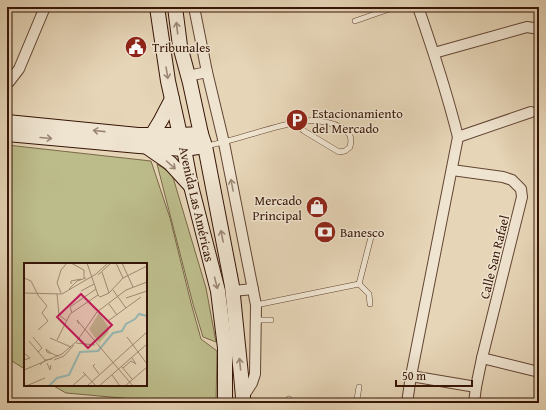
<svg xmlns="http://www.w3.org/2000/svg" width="546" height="410" font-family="'Gentium Book Plus',serif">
	<rect width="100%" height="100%" fill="#e6d5b7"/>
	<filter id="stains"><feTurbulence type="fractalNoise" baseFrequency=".005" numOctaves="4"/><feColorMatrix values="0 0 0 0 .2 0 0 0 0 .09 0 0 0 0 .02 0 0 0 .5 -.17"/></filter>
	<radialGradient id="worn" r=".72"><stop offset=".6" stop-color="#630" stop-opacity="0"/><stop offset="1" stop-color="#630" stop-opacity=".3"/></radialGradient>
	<g fill="#bcbb8a" stroke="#7a6848">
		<path d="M7,145l144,16 19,57 21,85 10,36 16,12 -1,52h-39l-111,-10 -14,-8h94v-121h-121v105l-18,-11z"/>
		<path d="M157,164l15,10 34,114 10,54 -13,-5 -10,-33z"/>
	</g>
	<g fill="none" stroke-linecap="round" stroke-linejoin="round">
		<g stroke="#634533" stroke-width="6">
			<g id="lane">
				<path d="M355,21l40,-14"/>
				<path d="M206,146c33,-6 65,-20 98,-25 12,-2 36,2 44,12 4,4 3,9 2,14l-5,4 -6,1 -35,-21 -9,-8"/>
				<path d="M359,284l12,-47"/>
				<path d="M359,284l10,10 1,10"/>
				<path d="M256,305l103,-21"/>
				<path d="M256,320h15"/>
				<path d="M289,399l3,4"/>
				<path d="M355,403l2,-4 2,-12"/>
			</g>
		</g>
		<g stroke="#634533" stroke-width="12">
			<g id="street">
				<path d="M194,7l13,65 17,71 32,162 -1,69 -3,9 -9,14"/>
				<path d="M434,53l93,-26 12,2"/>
				<path d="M188,76l19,-4"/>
				<path d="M7,83l2,-1 10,-13 26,-62"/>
				<path d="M458,137l73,-25"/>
				<path d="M452,170l51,7 9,3 9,9 1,8 -40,161 -6,29 -2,16"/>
				<path d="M233,291l20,-2"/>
				<path d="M482,358l57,14"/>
				<path d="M411,376l65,11"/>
				<path d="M407,403l4,-27 47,-239c-11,-44 -25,-87 -40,-130"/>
			</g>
		</g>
		<g stroke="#371507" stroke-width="16">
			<g id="secondary">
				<path d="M157,7l11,74 12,54 4,14 7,37 27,105 7,57v55"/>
				<path d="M175,7l5,39 10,37 11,51 4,12 27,140 9,89 2,22 -1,6"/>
				<path d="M7,122l131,13h42l21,-1"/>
				<path d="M7,134l132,12 45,3 21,-3"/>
				<path d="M152,135l9,-15 11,-21"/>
				<path d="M147,147l23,16 21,23"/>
			</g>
		</g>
		<use href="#lane" stroke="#efe4d0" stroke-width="5"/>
		<use href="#street" stroke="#efe4d0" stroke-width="10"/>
		<use href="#secondary" stroke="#efe4d0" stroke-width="14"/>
	</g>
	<defs><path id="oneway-shaft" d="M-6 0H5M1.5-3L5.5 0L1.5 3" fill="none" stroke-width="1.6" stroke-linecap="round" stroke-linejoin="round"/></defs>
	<g stroke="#9c8776">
		<use href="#oneway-shaft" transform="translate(177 28) rotate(-97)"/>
		<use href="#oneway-shaft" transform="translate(167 73) rotate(81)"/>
		<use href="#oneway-shaft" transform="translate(99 131) rotate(-174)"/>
		<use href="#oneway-shaft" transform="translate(46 138) rotate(5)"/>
		<use href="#oneway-shaft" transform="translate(171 165) rotate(42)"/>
		<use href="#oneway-shaft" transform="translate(232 185) rotate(-101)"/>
		<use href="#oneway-shaft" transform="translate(222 236) rotate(-101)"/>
		<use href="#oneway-shaft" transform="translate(216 283) rotate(76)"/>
		<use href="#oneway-shaft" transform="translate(240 364) rotate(-96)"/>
	</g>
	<defs>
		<g id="civic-disc" transform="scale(1.15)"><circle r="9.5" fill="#8f2418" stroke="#efe4d0"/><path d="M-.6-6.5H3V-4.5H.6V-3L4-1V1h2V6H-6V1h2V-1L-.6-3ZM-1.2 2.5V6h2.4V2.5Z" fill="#fff"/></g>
		<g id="parking-disc" transform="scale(1.15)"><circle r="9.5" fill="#8f2418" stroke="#efe4d0"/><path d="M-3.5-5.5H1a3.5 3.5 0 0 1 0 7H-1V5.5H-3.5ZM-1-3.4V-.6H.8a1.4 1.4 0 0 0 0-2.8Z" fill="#fff"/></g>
		<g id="shop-disc" transform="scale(1.15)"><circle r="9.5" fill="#8f2418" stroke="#efe4d0"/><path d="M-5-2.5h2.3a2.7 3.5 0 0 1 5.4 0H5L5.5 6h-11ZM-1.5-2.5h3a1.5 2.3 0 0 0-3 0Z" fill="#fff"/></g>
		<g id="bank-disc" transform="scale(1.15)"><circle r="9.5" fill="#8f2418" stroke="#efe4d0"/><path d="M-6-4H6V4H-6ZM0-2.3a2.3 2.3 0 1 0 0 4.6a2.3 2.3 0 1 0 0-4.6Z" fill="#fff"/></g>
	</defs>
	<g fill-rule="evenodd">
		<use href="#civic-disc" x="136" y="47"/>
		<use href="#parking-disc" x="297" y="120"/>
		<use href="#shop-disc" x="317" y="207"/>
		<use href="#bank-disc" x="325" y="232"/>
	</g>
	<g text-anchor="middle" stroke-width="3" stroke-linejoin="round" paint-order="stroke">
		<g font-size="13" fill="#371507" stroke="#efe4d0" text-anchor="start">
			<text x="152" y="52">Tribunales</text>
			<text x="312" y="118">Estacionamiento<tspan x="312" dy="15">del Mercado</tspan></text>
			<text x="302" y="205" text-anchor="end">Mercado<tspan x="302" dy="15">Principal</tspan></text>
			<text x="340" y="237">Banesco</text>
		</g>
		<g font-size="13" fill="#371507" stroke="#efe4d0">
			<text transform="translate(197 204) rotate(77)" y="5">Avenida Las Américas</text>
			<text transform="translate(494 257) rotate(-76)" y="5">Calle San Rafael</text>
		</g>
	</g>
	<g transform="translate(24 263)">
		<rect width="123" height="123" fill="#e6d5b7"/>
		<path d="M75,50l10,15 -1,5 -9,10 -10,-14z" fill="#bcbb8a"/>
		<path fill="none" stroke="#97b8b3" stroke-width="2" d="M25,123l8,-8 12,-3 11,-23 18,-1 15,-18 9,-2 4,-7 9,-5 4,-5 8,2"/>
		<path fill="none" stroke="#a08871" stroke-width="1" d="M47,0l13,7v8M63,0l11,32M92,0l7,15M98,0l11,24M78,9l7,21M74,12l13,-12M0,15l7,3 6,12M47,21v-3l10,-2M45,26l8,-8 9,-3M89,27l13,18M57,28l13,-7M0,30l38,1 34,-20 12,-11M37,30l-4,-10 4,-13 6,-7M13,31l10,12 -5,7 6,8 -10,9M33,31l2,21 8,6M102,35l21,-7M85,41l8,11M48,50l-2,-6 26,-18M84,58l33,-24M55,61l-2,-4 56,66M9,74l9,11 -4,4M103,74l20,27M26,75l21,9M33,77l13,-26 28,-19 2,2 9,-4 14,-15 24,-12M5,78l16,19M52,80l19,2M0,90l6,5 -6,2M27,90l-5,-4 1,3 2,1h2l4,2 4,1M30,97l10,-4 10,-11M23,100l3,7 1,-5M71,101l-2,2 6,8M16,102l5,-5 7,-1M98,104l10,12M99,105l8,-7 5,3 -4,-6M0,107l38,-16 15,-13 20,-29 29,-22 21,-8M59,109l13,14M88,112l8,11M2,123l19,-8M48,123l14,-12M63,123l60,-54M75,123l48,-42M101,123l22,-19"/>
		<path fill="#c2185b" fill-opacity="0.15" stroke="#c2185b" stroke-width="2" d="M57,31l31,31 -24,23 -31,-31z"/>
		<rect width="123" height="123" fill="none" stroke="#371507" stroke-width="2"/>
	</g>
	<rect width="546" height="410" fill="none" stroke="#e6d5b7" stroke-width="24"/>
	<rect x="8" y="8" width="530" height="394" fill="none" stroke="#371507" stroke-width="2"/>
	<rect x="12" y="12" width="522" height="386" fill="none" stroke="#371507"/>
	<path d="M396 380v6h76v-6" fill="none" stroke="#371507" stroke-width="2"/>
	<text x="402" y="380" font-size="12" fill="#371507" stroke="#efe4d0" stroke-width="3" paint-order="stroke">50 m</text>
	<rect width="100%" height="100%" filter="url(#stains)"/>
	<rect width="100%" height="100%" fill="url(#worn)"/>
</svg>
